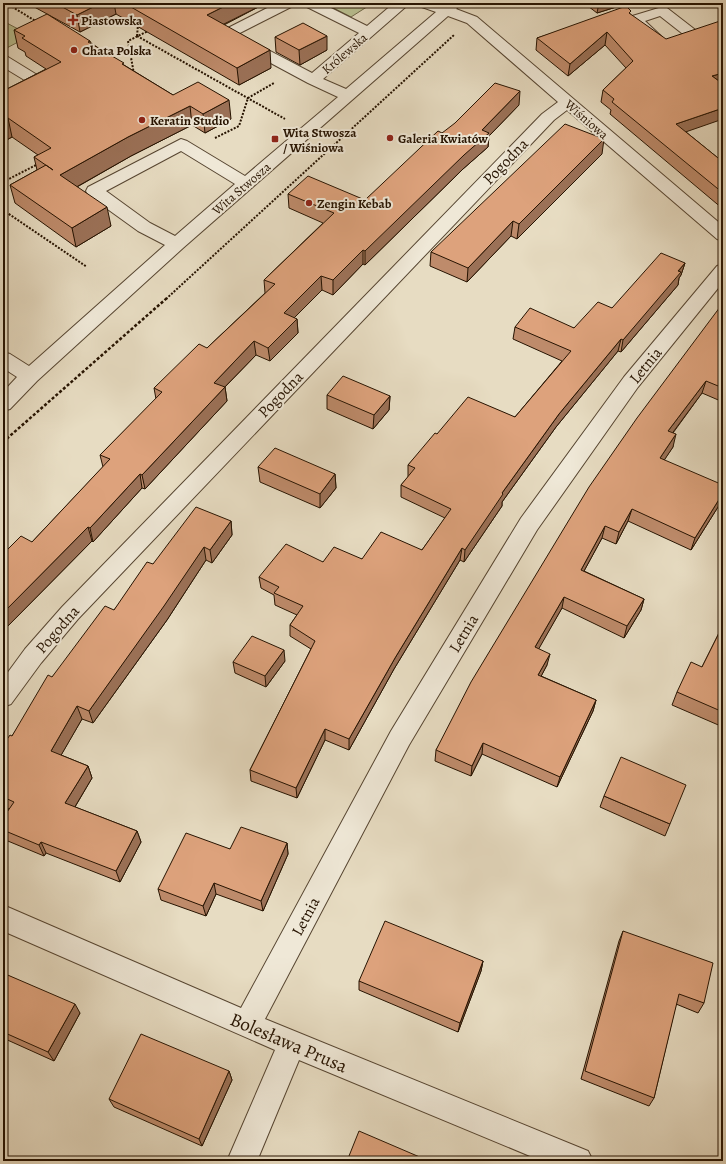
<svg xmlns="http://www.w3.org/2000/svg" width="726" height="1164" font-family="Alegreya,serif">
	<rect width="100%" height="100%" fill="#e7dcc2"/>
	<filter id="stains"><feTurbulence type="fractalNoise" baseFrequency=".005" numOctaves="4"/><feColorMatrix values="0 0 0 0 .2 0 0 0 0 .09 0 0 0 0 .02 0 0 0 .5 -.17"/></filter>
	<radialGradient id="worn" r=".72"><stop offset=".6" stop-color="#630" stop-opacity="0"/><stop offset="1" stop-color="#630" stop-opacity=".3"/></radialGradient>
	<g fill="#b9bf90" stroke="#706948">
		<path d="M324,3h49l-22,14z"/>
		<path d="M3,21l17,9v11l-17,9z"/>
	</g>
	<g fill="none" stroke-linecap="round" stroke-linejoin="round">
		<g stroke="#564531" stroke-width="2">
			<g id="minor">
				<path d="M277,3h18l-2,3 -61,31h-10l-2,-3 2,-3z"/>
				<path d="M303,3h18l46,23 27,-23h16l-87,76 23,10 90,-77 -17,-6 -2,-3h21l6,2 2,-2h16l-6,6 21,8 246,209v15l-6,-2 -150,-129 -13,10 -476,499 -37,44 -30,41 -8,3v-28l22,-30 37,-42 480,-493 16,-12 -91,-79 -19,-7 -265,232 -146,133 -27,28 -7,2v-19l14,-15 -14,-9v-16l7,2 19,12 136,-121 -27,-14 -50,-36 -2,-4 2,-4 93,-48 6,2 58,35 93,-79 -30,-14 -69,-37 -2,-3 2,-3h10l63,33 47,-40 -54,-27zM181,151l54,33 -60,52 -25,-13 -44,-32z"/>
				<path d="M662,7l5,1 31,24 2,3 -2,3h-10l-28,-22 -15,5 17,16 -2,3c-11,3 -27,-11 -33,-20l2,-3z"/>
				<path d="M3,55l5,2 39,24 3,3 -3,3 -44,21v-11l28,-13 -28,-17z"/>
				<path d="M723,264v18l-85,105 -101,143 -128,215 -144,274 323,132 5,10h-51l-243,-101 -42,101h-30l48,-111 -272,-119v-26l238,103 150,-277 130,-213 103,-141 93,-111z"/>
			</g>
		</g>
		<g stroke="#261301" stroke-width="2" stroke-dasharray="2 1.5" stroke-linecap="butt">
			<path d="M6,3l31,19"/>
			<path d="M3,8l6,-3"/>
			<path d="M137,36l148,83"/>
			<path d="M137,36l1,-11"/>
			<path d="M134,74l-6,-33 20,-10"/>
			<path d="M215,138l24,-12 9,-28 26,-15"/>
			<path d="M3,182l35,-18"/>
			<path d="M3,210l84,57"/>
			<path d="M166,299l288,-264"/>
		</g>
		<path stroke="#261301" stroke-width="2.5" stroke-dasharray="3 2" stroke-linecap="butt" d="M3,442l164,-144"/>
		<use href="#minor" fill="#efe8d7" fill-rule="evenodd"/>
	</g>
	<g fill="#be8b6b" stroke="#261301">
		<path d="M27,3h239l-42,22 47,43 -32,17 -123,-71 -36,18z"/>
		<path d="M584,3h45l-32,10z"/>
		<path d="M628,9l2,5 56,118 37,30v47l-113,-95 1,-4 -10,-8 2,-12 23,-22 -21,-23 -37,31 -32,-26 1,-12z"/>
		<path d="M14,30l76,11 1,2 33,22 49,30 58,24 -26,14 -13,-8 -61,31 -54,31 34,39 -35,21 -61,-44 -5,-18 27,-15 -3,-13 4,-2 -26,-18 -9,5v-51l43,-22 -20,-13 -1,-4 -7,-4z"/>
		<path d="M275,37l52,13 -27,15 -24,-13z"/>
		<path d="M519,105l-30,31 -1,11 -25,22 -98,96 -2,-1 -30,31 -11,-5 -28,28 3,1 1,14 -28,28 -14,-6 -31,32 2,14 -82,88 -3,-1 -49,54 -1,-1 -88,89h-1v-76l29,-12 71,-75 -3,-12 56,-56 -2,-11 53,-40 58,-55 -1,-13 59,-57 -34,-15 -1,-14 77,6 77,-67z"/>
		<path d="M602,154l-85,85 -6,-3 -44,46 -37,-16 1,-14z"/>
		<path d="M685,263l-4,12 -2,3 -1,7 -57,67 -3,-1 -62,76 -54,75v4l-38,56 -4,-2 -66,109 -45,81 -24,-10 -28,58 -46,-17 -1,-11 61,-121 -21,-13v-11l7,-10 -22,-10 -1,-10 -13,-7 -2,-11 64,-15 39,-3 60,-9 23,-32 -44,-21v-12l7,-8v-12l29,-31 78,-17 47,-56 -49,-22 2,-12 59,1 38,-20z"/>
		<path d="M723,303v99l-21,-9 -29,40v14l-9,13 59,39 -32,51 -63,-29 -12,23 -14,-6 -18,33 60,28 -3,11 -17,28 -62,-30 -24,41 9,16 -6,11 55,24 -3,11 -36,76 -75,-33 -11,22 -36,-15 1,-11z"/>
		<path d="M327,395l63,1 -1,14 -16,19 -46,-20z"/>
		<path d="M258,467l77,7 1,14 -16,20 -60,-26z"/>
		<path d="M231,521l1,14 -20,28 -6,-3 -39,60 -74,103 -11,-4 -21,36 27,11 4,12 -17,29 62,24 4,11 -21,40 -74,-29 -2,3 -41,-17v-21l6,-9 -6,-3v-61l9,-9 40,-59 62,-67 39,-46z"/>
		<path d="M723,625v102l-51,-22 5,-13 25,-25z"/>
		<path d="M285,661l-19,26 -31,-14 -2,-11z"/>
		<path d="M604,796l66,28 -5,12 -65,-29z"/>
		<path d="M287,843l1,11 -25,57 -47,-17 -10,22 -45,-16 -3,-11 72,-40z"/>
		<path d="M623,931l81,72 -6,10 -22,-9 -22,94 -5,8 -68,-27 38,-138z"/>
		<path d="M483,961l-2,10 -23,61 -99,-42v-9z"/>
		<path d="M3,973l77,40 -26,48 -51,-23z"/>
		<path d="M229,1071l3,9 -30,66 -88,-39 -5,-8z"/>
	</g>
	<g fill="#9b7157" stroke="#261301">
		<path d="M101,3h13l2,11 -36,18 -3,-17z"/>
		<path d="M231,3h35l-58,29 -1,-17z"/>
		<path d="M599,3h30l-32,10z"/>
		<path d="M607,32l-2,13 -37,31 2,-12z"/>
		<path d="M327,36v14l-27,15 -1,-15z"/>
		<path d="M270,50l1,18 -32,17 -2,-17z"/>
		<path d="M723,73v11l-11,-8z"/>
		<path d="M520,91l-1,14 -30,31 -1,11 -25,22 -98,96v-14z"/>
		<path d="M229,100l2,19 -26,14 -2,-19z"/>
		<path d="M190,106l2,19 -61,31 -67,38 -4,-19 68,-38z"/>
		<path d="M723,108v11l-49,17 2,-12z"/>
		<path d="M8,118l4,19 -9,5v-21z"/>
		<path d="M604,139l-2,15 -85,85 2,-15z"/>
		<path d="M107,207l4,19 -35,21 -4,-19z"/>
		<path d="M513,221l-2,15 -44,46 1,-14z"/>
		<path d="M363,250v14l-30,31v-15z"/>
		<path d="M685,263l-4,12 -2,3 -1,7 -57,67 2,-12z"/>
		<path d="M321,276l1,14 -37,37 -1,-14z"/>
		<path d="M297,319l1,14 -28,28 -2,-13z"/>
		<path d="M621,339l-3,12 -62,76 -54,75v4l-38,56 1,-12 37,-57 57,-79z"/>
		<path d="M254,341l2,14 -40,41 -2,-13z"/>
		<path d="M706,381l-4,12 -37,50 3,-12z"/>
		<path d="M225,387l2,14 -82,88 -3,-14z"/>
		<path d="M390,396l-1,14 -16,19 1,-14z"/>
		<path d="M676,434l-3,13 -16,24 3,-13z"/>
		<path d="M140,474l2,14 -49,54 -3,-14z"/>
		<path d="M335,474l1,14 -16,20v-14z"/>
		<path d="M723,493v6l-32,51 4,-12z"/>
		<path d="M632,509l-4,12 -12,23 3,-12z"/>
		<path d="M231,521l1,14 -20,28 -2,-13z"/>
		<path d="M605,526l-3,12 -24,44 3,-12z"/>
		<path d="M88,527l4,14 -88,89 -1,-1v-16z"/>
		<path d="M204,547l2,13 -39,60 -74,103 -4,-12z"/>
		<path d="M462,548l-2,12 -66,109 -45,81v-11l46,-81z"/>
		<path d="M564,597l-2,11 -29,51 2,-12z"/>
		<path d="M644,599l-3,11 -17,28 3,-12z"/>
		<path d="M284,650l1,11 -19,26 -1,-11z"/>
		<path d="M550,654l-3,11 -11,21 2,-11z"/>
		<path d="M596,700l-3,11 -36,76 3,-10z"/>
		<path d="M77,706l5,13 -26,45 -5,-13z"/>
		<path d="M325,729v11l-28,58 -1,-10z"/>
		<path d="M483,743l-1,11 -11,22 1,-10z"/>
		<path d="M88,766l4,12 -22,37 -5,-12z"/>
		<path d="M137,831l4,11 -21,40 -4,-11z"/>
		<path d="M41,842l5,11 -2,3 -5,-11z"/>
		<path d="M287,843l1,11 -25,57 -2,-10z"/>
		<path d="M214,883l2,11 -10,22 -3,-10z"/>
		<path d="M483,961l-2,10 -23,61 2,-9z"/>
		<path d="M75,1004l5,9 -26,48 -6,-9z"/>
		<path d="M229,1071l3,9 -30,66 -3,-7z"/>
	</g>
	<g fill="#dda27c" stroke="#261301">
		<path d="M55,3h46l-24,12z"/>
		<path d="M124,3h107l-24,12 63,35 -33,18z"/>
		<path d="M629,5l-1,3 3,3 -2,2 37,26 57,-19v53l-11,3 11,8v24l-47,16 47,38v31l-111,-91 2,-3 -11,-9 30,-29 -26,-29 -37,32 -33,-26z"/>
		<path d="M47,14l43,27 -2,1 36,21 -2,1 51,31 25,-13 31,18 -26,14 -13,-8 -62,31 -68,38 47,32 -35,21 -62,-43 36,-20 7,5 -19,-13 17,-9 -43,-30 -5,3v-30l58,-29 -39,-24 3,-2 -11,-6z"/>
		<path d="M303,23l24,13 -28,14 -24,-13z"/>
		<path d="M495,83l25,8 -38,39 7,3 -25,22 -99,96 -2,-1 -30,30 -12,-4 -37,37 13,6 -29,29 -14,-7 -40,42 11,4 -83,88 -2,-1 -50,54 -2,-1 -85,86v-59l18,-18 11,6 78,-83 -10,-4 62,-63 -8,-4 45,-44 8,4 68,-64 -11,-4 70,-67 -46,-19 20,-18 57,24 73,-69 4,2 13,-10z"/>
		<path d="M565,124l39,15 -85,85 -6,-3 -45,47 -37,-16z"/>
		<path d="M661,253l24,10 -7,8 3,1 -58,68 -2,-1 -62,75 -57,79 1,1 -38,56 -3,-2 -67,110 -46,81 -24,-10 -29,59 -46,-18 65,-129 -25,-16 13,-19 -29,-13 5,-6 -20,-10 27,-33 37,18 11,-15 28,12 19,-27 41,18 29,-41 -50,-24 14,-17 -7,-3 27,-32 2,1 31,-37 47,20 56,-66 -56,-24 15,-19 44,20 24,-26 14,6z"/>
		<path d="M723,303v85l-17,-7 -38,50 8,3 -16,24 63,27v8l-28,45 -63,-29 -13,23 -14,-6 -24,44 63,29 -17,27 -63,-29 -29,50 15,7 -12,21 58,25 -36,77 -77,-34 -11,23 -36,-16 35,-68 118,-195 48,-69z"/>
		<path d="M343,376l47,20 -16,19 -47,-20z"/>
		<path d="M275,448l60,26 -15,20 -62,-27z"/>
		<path d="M196,507l35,14 -21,29 -6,-3 -40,59 -75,105 -12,-5 -26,45 37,15 -23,37 72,28 -21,40 -75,-29 -2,3 -36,-15v-12l11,-16 -11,-5v-52l7,-10 2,1 36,-61 4,2 53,-71 9,4 33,-48 6,2z"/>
		<path d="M723,625v87l-46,-20 14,-30 11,5z"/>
		<path d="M252,636l32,14 -19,26 -32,-14z"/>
		<path d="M621,757l65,28 -16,39 -66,-28z"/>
		<path d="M241,827l46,16 -26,58 -47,-18 -11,23 -45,-17 28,-56 44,16z"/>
		<path d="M385,921l98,40 -23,62 -101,-42z"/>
		<path d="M623,931l90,32 -9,40 -25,-9 -25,104 -69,-27z"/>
		<path d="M3,973l72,31 -27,48 -45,-20z"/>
		<path d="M141,1034l88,37 -30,68 -90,-40z"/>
		<path d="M359,1131l63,27 -1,3h-74z"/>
	</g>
	<g fill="#8f2418" stroke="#efe8d7" stroke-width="1.5">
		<path d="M71 14h4v4h4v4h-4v4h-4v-4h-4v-4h4z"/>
		<circle cx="74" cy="50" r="4"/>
		<circle cx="142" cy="120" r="4"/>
		<circle cx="390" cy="138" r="4"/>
		<rect x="271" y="135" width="8" height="8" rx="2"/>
		<circle cx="309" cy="203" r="4"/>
	</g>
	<g text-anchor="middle" stroke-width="4" stroke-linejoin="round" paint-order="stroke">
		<g font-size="13" font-weight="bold" fill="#261301" stroke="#efe8d7" text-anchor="start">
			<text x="81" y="25">Piastowska</text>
			<text x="82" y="55">Chata Polska</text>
			<text x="150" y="125">Keratin Studio</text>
			<text x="283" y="137">Wita Stwosza<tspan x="283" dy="15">/ Wiśniowa</tspan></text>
			<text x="398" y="143">Galeria Kwiatów</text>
			<text x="317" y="208">Zengin Kebab</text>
		</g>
		<g font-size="13" fill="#261301" stroke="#efe8d7">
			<text transform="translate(344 53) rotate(-41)" y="5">Królewska</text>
			<text transform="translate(587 119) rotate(41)" y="5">Wiśniowa</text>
			<text transform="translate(241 188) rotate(-41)" y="5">Wita Stwosza</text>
		</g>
		<g font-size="16" fill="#261301" stroke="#efe8d7">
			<text transform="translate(505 161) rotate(-46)" y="6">Pogodna</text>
			<text transform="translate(645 365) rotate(-51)" y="6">Letnia</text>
			<text transform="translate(280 394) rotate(-46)" y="6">Pogodna</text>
			<text transform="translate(57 629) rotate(-49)" y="6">Pogodna</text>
			<text transform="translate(463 633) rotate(-59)" y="6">Letnia</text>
			<text transform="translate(305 916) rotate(-62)" y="6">Letnia</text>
		</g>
		<g font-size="19" fill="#261301" stroke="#efe8d7">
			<text transform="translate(289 1042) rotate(23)" y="7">Bolesława Prusa</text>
		</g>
	</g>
	<rect width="726" height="1164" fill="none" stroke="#e7dcc2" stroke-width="16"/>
	<rect x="4" y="4" width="718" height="1156" fill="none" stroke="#261301" stroke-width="2"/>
	<rect x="8" y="8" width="710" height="1148" fill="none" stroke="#261301"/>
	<rect width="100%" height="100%" filter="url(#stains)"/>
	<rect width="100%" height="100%" fill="url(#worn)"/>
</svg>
